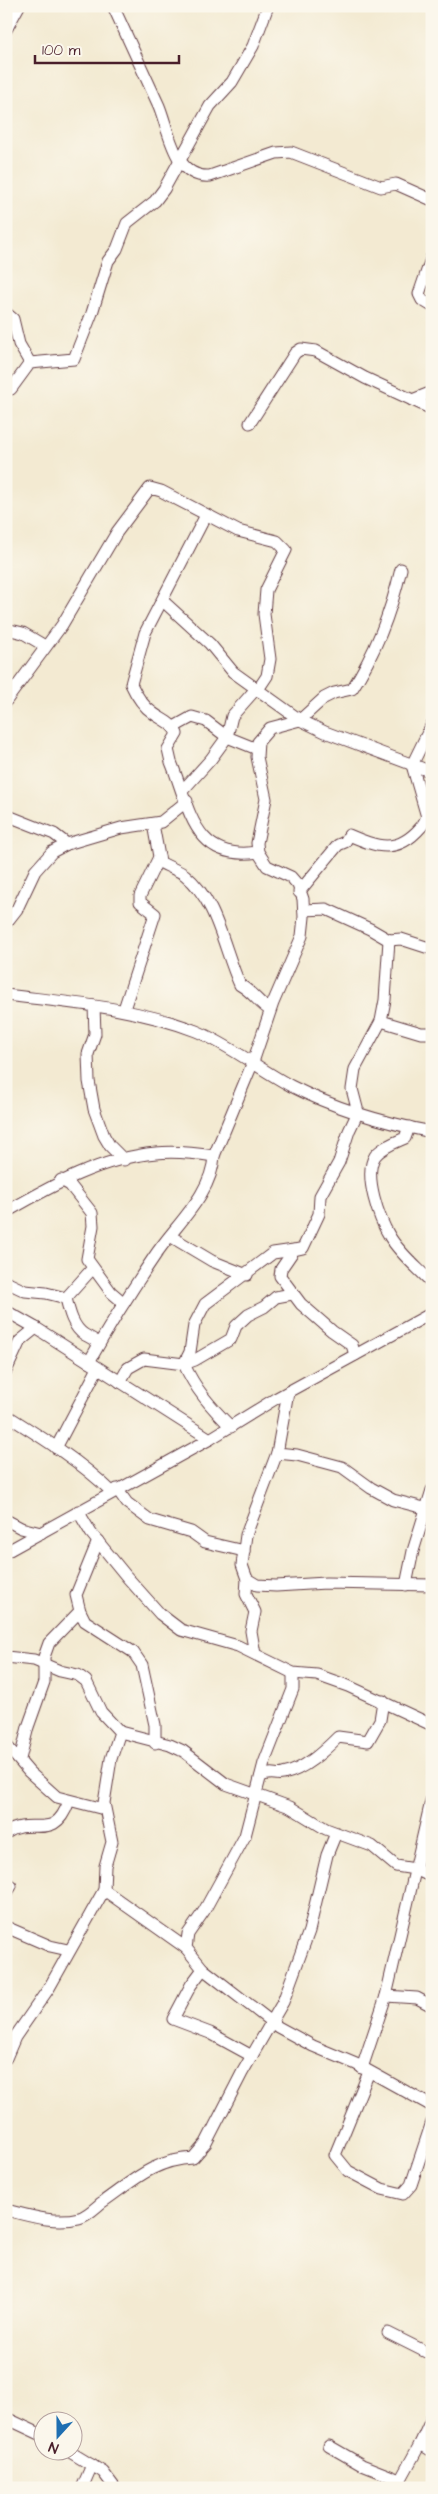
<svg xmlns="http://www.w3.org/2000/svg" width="438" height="2494" font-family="'Architects Daughter',sans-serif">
	<rect width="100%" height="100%" fill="#fbf7ec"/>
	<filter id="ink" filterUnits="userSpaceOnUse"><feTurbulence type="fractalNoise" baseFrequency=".02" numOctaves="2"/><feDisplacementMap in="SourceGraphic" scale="10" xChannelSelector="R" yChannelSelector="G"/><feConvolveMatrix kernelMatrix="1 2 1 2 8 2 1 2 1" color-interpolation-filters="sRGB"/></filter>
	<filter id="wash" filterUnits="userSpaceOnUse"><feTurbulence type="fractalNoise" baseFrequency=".0096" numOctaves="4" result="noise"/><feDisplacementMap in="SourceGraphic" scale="20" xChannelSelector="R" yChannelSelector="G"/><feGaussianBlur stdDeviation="1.12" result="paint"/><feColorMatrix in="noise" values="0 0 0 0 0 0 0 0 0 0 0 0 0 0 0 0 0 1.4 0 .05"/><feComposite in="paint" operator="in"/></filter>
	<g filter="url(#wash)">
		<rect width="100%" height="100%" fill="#f3ead2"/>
	</g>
	<g filter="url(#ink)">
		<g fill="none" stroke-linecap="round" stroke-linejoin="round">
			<g stroke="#633d44" stroke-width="13">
				<g id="minor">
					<path d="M113,6l46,100c10,24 15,73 51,70l66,-23 15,-1 90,35 15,-3 36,16"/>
					<path d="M6,30l13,-24"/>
					<path d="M432,256l-13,38 3,6 10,6"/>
					<path d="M6,313l7,6 6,25 11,19"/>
					<path d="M11,389l19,-26 44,-4 18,-46 16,-52 9,-12 10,-26 28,-22 9,-12 46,-83 22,-24 21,-36 15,-40"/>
					<path d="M412,400l20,-8"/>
					<path d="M250,423l45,-70 6,-4 15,2 49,27 67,31"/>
					<path d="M206,515l-61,118 -14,51c5,11 12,22 22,29 9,7 20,10 24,21l-9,15 3,13c19,46 22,100 87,90"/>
					<path d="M163,601l47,43 23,28 67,48 25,12 107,40"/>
					<path d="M6,629l17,4 22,13"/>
					<path d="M6,701l56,-76 55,-93 33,-44 11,3 77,40 39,10 9,9 -20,40 -2,24 6,45 -3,17 -10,15"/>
					<path d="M174,727l18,-10 14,4 21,16 30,12"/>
					<path d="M183,790l28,-31 16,-22 5,-21 23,-26"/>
					<path d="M6,815l48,19 13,10"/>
					<path d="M153,824l7,38c8,5 18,8 25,13 33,27 38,73 55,110 13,7 18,18 30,25"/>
					<path d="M299,892l39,-47 7,-3 4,-7c28,12 48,20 72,-8 3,-3 4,-7 6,-10l-15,-52 20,-41"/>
					<path d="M304,910l22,-1 44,20 19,11 12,-1 31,10"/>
					<path d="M6,923l11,-14 18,-38 17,-19 15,-8 54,-16 40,-6 26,-21"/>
					<path d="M6,995c65,8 128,12 190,36 34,14 63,38 95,55 43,22 94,37 141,46"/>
					<path d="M94,1006l1,28 -7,20 1,27 5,28 10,27 6,10 14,14"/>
					<path d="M124,1009l31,-95 -15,-12v-6l19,-39"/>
					<path d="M381,1021l40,12h11"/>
					<path d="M409,1127l-4,11c-9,4 -23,9 -30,18 -12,19 4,63 15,81 11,18 28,31 42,46"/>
					<path d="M61,1180l9,5 22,28 1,13 -6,33 24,33 13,11"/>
					<path d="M6,1212c47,-27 95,-54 150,-59 19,-2 38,0 58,3l39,-94 20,-59 29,-67 2,-19 -1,-18 -5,-14 -7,-8 -24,-11 -9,-14 -1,-9 9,-44 -9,-42 1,-15 12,-14 30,-8 24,-22 10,-5 18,-4c24,-37 39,-77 49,-120"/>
					<path d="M170,1236l42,25 35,14"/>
					<path d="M92,1269l-26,29c3,13 7,30 19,37 6,3 9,4 14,9"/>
					<path d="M6,1282l19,9 21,2 20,5"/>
					<path d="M6,1311l30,17 174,111"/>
					<path d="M355,1355l-3,-10 -20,-14 -31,-27 -21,-28 1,-7 13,-19 9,-2 16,-34 1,-18 19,-34 10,-31 9,-19 -6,-23 3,-20 26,-48 4,-21 4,-60"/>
					<path d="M89,1362c20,-36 42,-71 65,-105 20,-31 58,-62 60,-101"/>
					<path d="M6,1371l14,-30 16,-13"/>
					<path d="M120,1382l8,-14 16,-9 40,5 6,-12 4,-27 11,-21 68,-51 21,-3"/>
					<path d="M288,1392l-11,61 20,2 45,12 29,21 22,12 39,10"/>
					<path d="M6,1415c37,23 75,47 106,77"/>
					<path d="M231,1427c-20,-20 -36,-38 -47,-63l11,-4 36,-21 5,-13 12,-11 16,-8 12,-10 16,-3"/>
					<path d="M56,1448l42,-80"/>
					<path d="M117,1489l10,14 23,17 41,12 14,10 39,9"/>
					<path d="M78,1511l13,22 36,44 33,37 21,16 57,16 55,27 24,2 31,11 84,39"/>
					<path d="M6,1520l15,8 20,5"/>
					<path d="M98,1541l-22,54 4,16 5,10 48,31 9,13 13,60v18"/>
					<path d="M6,1552l204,-113 65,-40 157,-86"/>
					<path d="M247,1579l10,6 19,1 50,-3 106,2"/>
					<path d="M406,1585l7,-34 19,-61"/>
					<path d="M255,1654l-4,-23 4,-19 -9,-18 1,-15 -5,-14 4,-30 31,-82"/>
					<path d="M6,1657l28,3 26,11 18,4 8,6 15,31 19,20 -9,27 -7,44 8,39 -7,24 -1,24 -55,98 -34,49 -9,21"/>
					<path d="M293,1673v16l-29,74 -19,73 -41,75 -16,23 -2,14 17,21 75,58 35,19 43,18 76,42"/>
					<path d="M120,1732l50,13 13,6 43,33 64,23 36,22 46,17 24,20 19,3 17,8"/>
					<path d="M6,1745l23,27 28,25 47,12"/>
					<path d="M20,1759l8,-32 16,-45v-25l5,-14 31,-32"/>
					<path d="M261,1776c12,-5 14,0 22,-2 21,-4 41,-23 55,-37l30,4 12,-21 3,-19"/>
					<path d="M6,1833c27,-18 48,11 63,-32"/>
					<path d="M6,1882l5,4 -5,8"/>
					<path d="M104,1890l82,58"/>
					<path d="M6,1927l44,19 18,4"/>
					<path d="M203,1969l-12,16 -18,34 37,14 42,23"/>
					<path d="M386,1996l31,2 15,8"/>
					<path d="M362,2068l24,-72 46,-199"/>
					<path d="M369,2072l-34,83 13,16 34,18 21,5 8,-9 21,-63"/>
					<path d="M6,2210c24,6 49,14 73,8 8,-2 16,-10 22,-15 32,-22 52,-43 92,-45l13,-15 36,-70 41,-71 26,-71 18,-76 9,-22"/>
					<path d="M388,2333l44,22"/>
					<path d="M6,2418l36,17"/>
					<path d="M420,2444l12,7"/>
					<path d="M329,2446l33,19 38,15"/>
					<path d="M70,2452l33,20 12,16"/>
					<path d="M82,2488l10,-23"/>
					<path d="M396,2488l24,-44 12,-26"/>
				</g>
			</g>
			<use href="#minor" stroke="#fff" stroke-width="11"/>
		</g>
	</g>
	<rect width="438" height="2494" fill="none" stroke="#fbf7ec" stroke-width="25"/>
	<g transform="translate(58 2436) rotate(201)"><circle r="24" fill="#fbf7ec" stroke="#b4a19f"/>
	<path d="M0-4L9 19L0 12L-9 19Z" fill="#1f6fb2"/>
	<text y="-8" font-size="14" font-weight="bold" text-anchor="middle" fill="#4a1f2b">N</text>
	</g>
	<path d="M35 55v8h144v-8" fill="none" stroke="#4a1f2b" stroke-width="2.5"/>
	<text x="42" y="55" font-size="15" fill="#4a1f2b" stroke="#fbf7ec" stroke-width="4" paint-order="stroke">100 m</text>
</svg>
